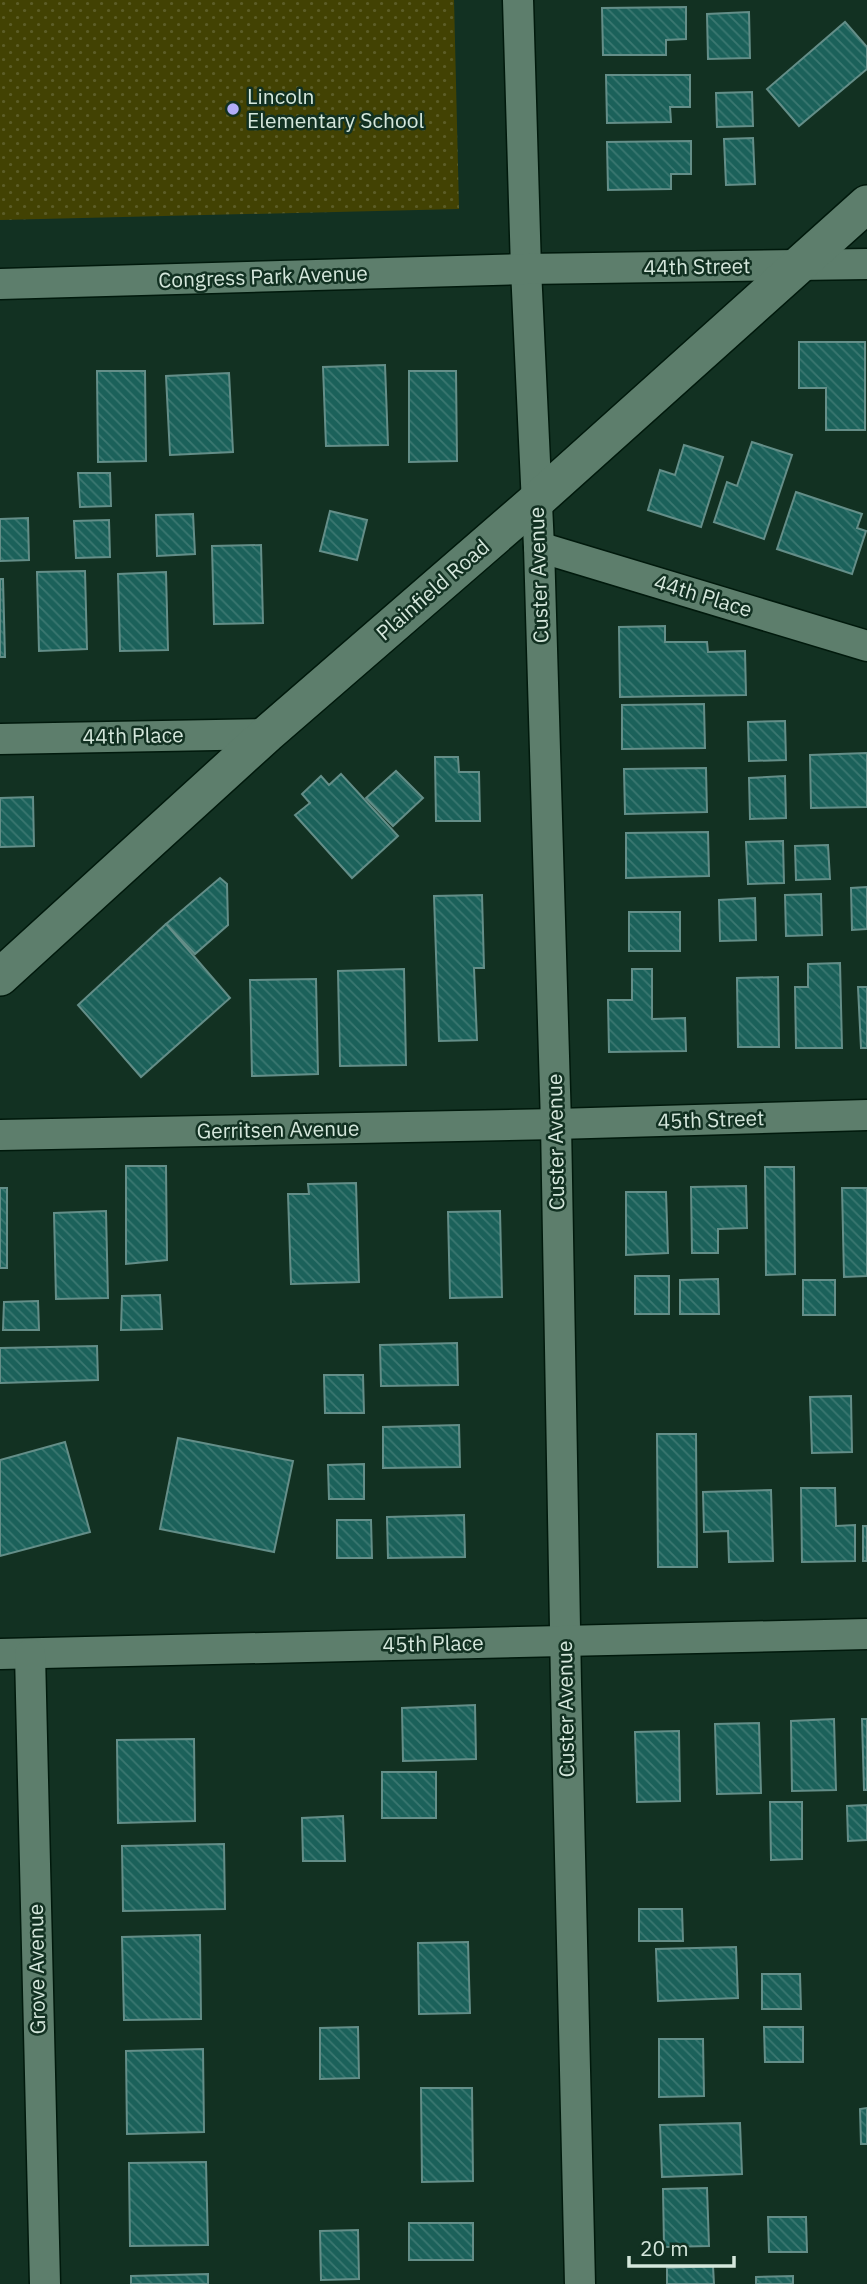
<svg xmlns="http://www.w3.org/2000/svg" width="867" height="2284" font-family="'IBM Plex Sans',sans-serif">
	<defs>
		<pattern id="grass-dots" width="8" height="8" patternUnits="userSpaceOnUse" patternTransform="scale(1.75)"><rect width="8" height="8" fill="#424203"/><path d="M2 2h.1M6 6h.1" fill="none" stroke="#5c5d27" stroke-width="1.8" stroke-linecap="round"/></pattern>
		<pattern id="building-back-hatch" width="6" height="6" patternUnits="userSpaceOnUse" patternTransform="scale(1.75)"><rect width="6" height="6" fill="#1b615a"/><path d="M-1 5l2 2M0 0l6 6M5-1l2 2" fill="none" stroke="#3b7871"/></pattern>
	</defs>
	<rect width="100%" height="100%" fill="#123122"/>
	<path fill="url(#grass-dots)" d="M0,0h454l5,209 -459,11z"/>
	<g fill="url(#building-back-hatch)" stroke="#648e88" stroke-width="2">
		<path d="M686,7v32l-20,1v15h-63l-1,-47z"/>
		<path d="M749,12l1,46 -42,1 -1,-45z"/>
		<path d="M845,22l22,25v22l-68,57 -32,-37z"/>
		<path d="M606,75h84v32h-20l1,15 -64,1z"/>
		<path d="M752,92l1,34 -36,1 -1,-34z"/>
		<path d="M753,138l2,46 -29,1 -2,-46z"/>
		<path d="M691,141v33h-20v15l-63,1 -1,-48z"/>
		<path d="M799,342h66v88h-39v-42h-27z"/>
		<path d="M385,365l3,80 -62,1 -3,-79z"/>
		<path d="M97,371h48l1,90 -48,1z"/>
		<path d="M409,371h47l1,90 -48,1z"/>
		<path d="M229,373l4,79 -63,3 -4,-79z"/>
		<path d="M752,442l40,13 -28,84 -50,-17 13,-40 10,4z"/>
		<path d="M684,445l39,12 -22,70 -53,-17 12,-40 15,5z"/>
		<path d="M78,473h32l1,33 -31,1z"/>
		<path d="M796,492l66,22 -5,14 9,3 -14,43 -75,-25z"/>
		<path d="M330,511l37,9 -10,40 -37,-9z"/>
		<path d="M193,514l2,40 -38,2 -1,-41z"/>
		<path d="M28,518l1,42 -29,1v-42z"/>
		<path d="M109,520l1,37 -34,1 -2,-37z"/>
		<path d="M261,545l2,78 -49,1 -2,-78z"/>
		<path d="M85,571l2,78 -48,2 -2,-79z"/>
		<path d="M166,572l2,78 -48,1 -2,-77z"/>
		<path d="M0,579h3l2,78h-5z"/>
		<path d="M665,626v16h42l1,10 37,-1 1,44 -126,2 -1,-70z"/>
		<path d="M704,704l1,44 -83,1v-44z"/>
		<path d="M785,721l1,39 -37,1 -1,-39z"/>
		<path d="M867,753v54l-56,1 -1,-53z"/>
		<path d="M435,757h23l1,15h20l1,49h-44z"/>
		<path d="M706,768l1,44 -82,2 -1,-45z"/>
		<path d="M396,771l27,27 -30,28 -27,-28z"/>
		<path d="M341,774l57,62 -46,42 -57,-63 15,-12 -8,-9 19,-18 8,9z"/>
		<path d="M785,776l1,42 -36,1 -1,-41z"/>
		<path d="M33,797l1,49 -34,1v-49z"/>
		<path d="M708,832l1,44 -83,2v-45z"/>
		<path d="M783,841l1,42 -36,1 -2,-42z"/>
		<path d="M828,845l2,34 -34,1 -1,-34z"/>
		<path d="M220,878l7,6 1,41 -33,29 -29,-30z"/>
		<path d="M867,887v42l-15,1 -1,-42z"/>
		<path d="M821,894l1,41 -36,1 -1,-41z"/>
		<path d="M482,895l2,73h-10l3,72 -38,1 -5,-145z"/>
		<path d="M755,898l1,42 -36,1 -1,-41z"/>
		<rect x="629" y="912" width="51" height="39"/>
		<path d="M166,924l64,74 -89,79 -63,-72z"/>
		<path d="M840,963l2,85h-46l-1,-61h13v-23z"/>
		<path d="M404,969l2,96 -66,1 -2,-95z"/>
		<path d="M632,969h20v50l33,-1 1,33 -77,1 -1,-52h24z"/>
		<path d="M778,977l1,70h-41l-1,-69z"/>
		<path d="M316,979l2,95 -66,2 -2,-96z"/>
		<path d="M858,987h9v61h-6z"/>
		<path d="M126,1166h40l1,94 -41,4z"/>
		<path d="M765,1167h29l1,107 -29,1z"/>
		<path d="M356,1183l3,99 -68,2 -3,-90h21l-1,-10z"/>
		<path d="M746,1186l1,42 -29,1v24h-26l-1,-66z"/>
		<rect x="0" y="1188" width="7" height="80"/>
		<path d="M842,1188h25v88l-23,1z"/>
		<path d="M626,1192h40l2,61 -42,2z"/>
		<path d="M106,1211l2,87 -52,1 -2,-86z"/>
		<path d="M500,1211l2,86 -52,1 -2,-86z"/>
		<rect x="635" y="1276" width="34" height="38"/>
		<path d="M718,1279l1,35h-39v-34z"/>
		<rect x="803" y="1280" width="32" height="35"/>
		<path d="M160,1295l2,34 -41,1 1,-34z"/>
		<path d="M38,1301l1,29h-36l1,-28z"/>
		<path d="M457,1343l1,42 -77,1 -1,-41z"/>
		<path d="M97,1346l1,34 -98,3v-35z"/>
		<path d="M324,1375h39l1,38h-39z"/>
		<path d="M851,1396l1,56 -40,1 -2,-56z"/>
		<path d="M459,1425l1,42 -77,1v-41z"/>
		<path d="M657,1434h39l1,133h-39z"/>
		<path d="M178,1438l115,23 -19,91 -114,-23z"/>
		<path d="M65,1442l25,90 -90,24v-96z"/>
		<path d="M364,1464v35h-35l-1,-34z"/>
		<path d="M801,1488h34l1,38 19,-1v36l-53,1z"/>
		<path d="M771,1490l2,71 -44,1 -1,-31 -24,1 -1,-40z"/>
		<path d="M464,1515l1,42 -77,1 -1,-41z"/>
		<path d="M337,1520h34l1,38h-35z"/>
		<rect x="863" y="1526" width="4" height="35"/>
		<path d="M475,1705l1,54 -73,2 -1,-53z"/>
		<path d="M834,1719l2,71 -44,1 -1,-70z"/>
		<path d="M862,1719h5v71h-3z"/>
		<path d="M759,1723l2,70 -44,1 -2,-70z"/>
		<path d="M679,1731l1,70 -43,1 -2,-70z"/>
		<path d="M194,1739l1,82 -77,2 -1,-83z"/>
		<rect x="382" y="1772" width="54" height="46"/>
		<path d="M770,1802h32v57l-31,1z"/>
		<path d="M867,1805v35l-19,1 -1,-35z"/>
		<path d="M343,1816l2,45h-42l-1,-43z"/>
		<path d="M224,1844l1,65 -102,2 -1,-65z"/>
		<path d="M639,1909h43l1,32h-44z"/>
		<path d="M200,1935l1,84 -77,1 -2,-83z"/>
		<path d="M468,1942l2,71 -51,1 -1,-71z"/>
		<path d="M736,1947l2,51 -80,3 -2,-52z"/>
		<path d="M762,1974h38l1,35h-39z"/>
		<path d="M358,2027l1,51 -39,1v-51z"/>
		<path d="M764,2027h39v35h-38z"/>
		<path d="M659,2039h44l1,57 -45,1z"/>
		<path d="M203,2049l1,83 -77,2 -1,-83z"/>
		<path d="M421,2088h51l1,93 -51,1z"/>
		<path d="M867,2108v36h-6l-1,-35z"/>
		<path d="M740,2123l2,51 -80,3 -2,-52z"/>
		<path d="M206,2162l2,83 -78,1 -1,-83z"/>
		<path d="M707,2188l2,58 -45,1 -1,-58z"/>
		<path d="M768,2217h38l1,35h-38z"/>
		<rect x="409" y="2223" width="64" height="37"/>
		<path d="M358,2230l1,49 -38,1 -1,-49z"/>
		<path d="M713,2266l1,18h-47v-16z"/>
		<path d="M208,2274v10h-77v-8z"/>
		<path d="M793,2276v8h-37v-7z"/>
	</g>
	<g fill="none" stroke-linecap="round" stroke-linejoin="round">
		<g stroke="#00190c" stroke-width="33">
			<g id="minor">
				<path d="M518,0l8,269 13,278 17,577 10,560 14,600"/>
				<path d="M0,284l526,-15 341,-5"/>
				<path d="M539,547l328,99"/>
				<path d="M0,739l267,-5"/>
				<path d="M0,1135l556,-11 311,-9"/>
				<path d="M0,1654l867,-20"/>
				<path d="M30,1654l15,630"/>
			</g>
		</g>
		<g stroke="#00190c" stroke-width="40">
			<path id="tertiary" d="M0,977l267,-243 270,-234 330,-296"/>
		</g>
		<use href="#minor" stroke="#5d7e6c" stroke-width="30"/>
		<use href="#tertiary" stroke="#5d7e6c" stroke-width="37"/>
	</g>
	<circle fill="#b2adf9" stroke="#123122" stroke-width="2.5" cx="233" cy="109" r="7"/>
	<g text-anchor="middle" stroke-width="5" stroke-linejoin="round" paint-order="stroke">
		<g font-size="21" fill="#d5e7dc" stroke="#123122" text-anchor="start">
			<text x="247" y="104">Lincoln<tspan x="247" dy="24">Elementary School</tspan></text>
		</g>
		<g font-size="21" fill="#d5e7dc" stroke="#123122">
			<text transform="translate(697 267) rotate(-1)" y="7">44th Street</text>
			<text transform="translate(263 277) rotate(-2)" y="7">Congress Park Avenue</text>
			<text transform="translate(539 575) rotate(-92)" y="7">Custer Avenue</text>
			<text transform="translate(433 590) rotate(-41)" y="7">Plainfield Road</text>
			<text transform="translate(703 596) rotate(17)" y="7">44th Place</text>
			<text transform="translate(133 736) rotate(-1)" y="7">44th Place</text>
			<text transform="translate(711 1120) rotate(-2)" y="7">45th Street</text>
			<text transform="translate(278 1130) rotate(-1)" y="7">Gerritsen Avenue</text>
			<text transform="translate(556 1142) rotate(-91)" y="7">Custer Avenue</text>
			<text transform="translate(433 1644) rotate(-1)" y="7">45th Place</text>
			<text transform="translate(566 1709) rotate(-91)" y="7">Custer Avenue</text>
			<text transform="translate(37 1969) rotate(-91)" y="7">Grove Avenue</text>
		</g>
	</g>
	<path d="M629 2256v10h105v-10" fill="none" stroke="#d5e7dc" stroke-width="3.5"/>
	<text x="640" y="2256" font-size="21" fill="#d5e7dc" stroke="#123122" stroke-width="5" paint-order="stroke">20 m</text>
</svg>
